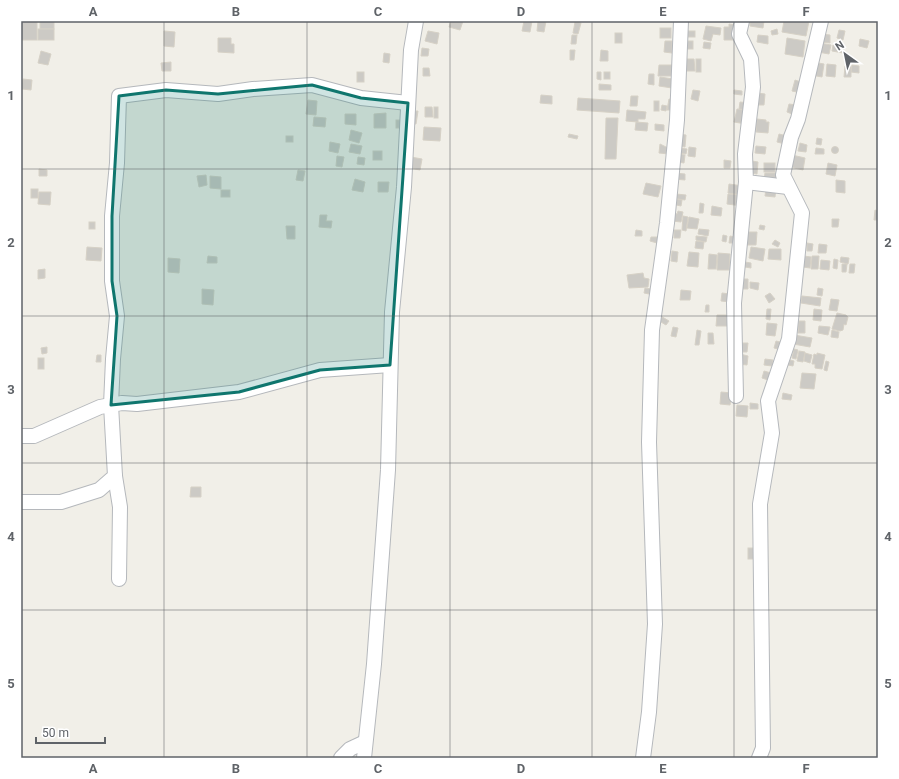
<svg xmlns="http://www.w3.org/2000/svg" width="899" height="779" font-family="Roboto,sans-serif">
	<rect width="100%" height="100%" fill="#f1efe8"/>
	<g fill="#cccac5" stroke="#d6d1c6">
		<rect x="21" y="21" width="16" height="19"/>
		<rect x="40" y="21" width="14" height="8"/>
		<path d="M451,21h12l-3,9 -11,-3z"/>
		<path d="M524,21h8l-2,11 -8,-1z"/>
		<path d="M538,21h8l-2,11 -7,-1z"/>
		<path d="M750,21h14l-1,7 -13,-2z"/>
		<path d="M784,21h25l-3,15 -24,-4z"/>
		<path d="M575,22l6,1 -3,11 -5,-1z"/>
		<path d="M729,24l6,1 -2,15h-9v-13h5z"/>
		<path d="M706,26l15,2 -1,7 -7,-1 -2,7 -8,-2z"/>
		<rect x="660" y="28" width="11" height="10"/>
		<rect x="38" y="29" width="16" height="11"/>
		<path d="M777,29l1,5 -6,1 -1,-4z"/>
		<path d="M839,30l6,1 -2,9 -6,-2z"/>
		<path d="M164,31l11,1 -1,15 -10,-1z"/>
		<path d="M428,31l11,2 -2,11 -12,-3z"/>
		<rect x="684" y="31" width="11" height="6"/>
		<rect x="615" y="33" width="7" height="10"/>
		<path d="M821,34l9,1v8l-10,-1z"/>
		<path d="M572,35h5l-1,9h-5z"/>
		<path d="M758,35l10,1v8l-11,-2z"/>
		<path d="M218,38h13v6h3v9l-16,-1z"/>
		<path d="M787,38l18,3 -2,16 -18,-3z"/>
		<path d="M860,39l9,2 -2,7 -8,-2z"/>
		<path d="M665,41h7v12l-8,-1z"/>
		<rect x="684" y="41" width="9" height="8"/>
		<path d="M704,42l7,1 -1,6 -7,-1z"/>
		<path d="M820,43l11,2 -2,9 -11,-2z"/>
		<path d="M833,45l11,1 -1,7 -11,-2z"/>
		<path d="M422,48l7,1 -1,7h-7z"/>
		<path d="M570,50h5l-1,10h-4z"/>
		<path d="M601,50l7,1v10h-8z"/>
		<path d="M41,51l10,3 -3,11 -10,-2z"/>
		<path d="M384,53l6,1 -1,9 -6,-1z"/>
		<path d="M683,59h11l1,12h-11z"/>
		<rect x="696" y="59" width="5" height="13"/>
		<path d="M171,62v9h-9l-1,-8z"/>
		<path d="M813,62l11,2 -2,13 -11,-2z"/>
		<path d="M827,64l9,1 -1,12 -9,-1z"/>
		<path d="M659,65h13v11h-14z"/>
		<path d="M852,65l7,1v7l-8,-1z"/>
		<path d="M845,66h6v11h-7z"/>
		<path d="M423,68h6l1,8h-7z"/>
		<rect x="357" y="72" width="7" height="10"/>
		<path d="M597,72h4v8l-4,-1z"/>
		<rect x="604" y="72" width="6" height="7"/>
		<path d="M649,74h5v11l-6,-1z"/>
		<path d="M660,77l13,2 -1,9 -13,-2z"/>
		<path d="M23,79l9,1 -1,10 -9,-1z"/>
		<path d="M795,80l9,3 -3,10 -9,-2z"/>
		<path d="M599,84l12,1v5h-12z"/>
		<path d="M693,90l7,1 -2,10 -7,-2z"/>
		<path d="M734,90l8,1v4l-8,-1z"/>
		<path d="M758,93l7,1 -1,11h-6z"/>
		<path d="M541,95l11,1v8l-12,-1z"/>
		<path d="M631,96h7l-1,10h-7z"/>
		<path d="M578,98l42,3 -1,12 -42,-3z"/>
		<path d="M669,99l4,1 -2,10h-4z"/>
		<path d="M308,100l9,1 -1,14 -10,-1z"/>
		<rect x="654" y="101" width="5" height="10"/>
		<path d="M740,102l10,1 -1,7 -10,-1z"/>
		<path d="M789,104l8,1 -5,9 -5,-2z"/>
		<path d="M662,105l5,1 -1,5 -5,-1z"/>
		<path d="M425,107h7l1,10h-8z"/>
		<rect x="434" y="107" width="4" height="11"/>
		<path d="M737,109l12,2 -3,13 -12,-2z"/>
		<path d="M627,110l19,2 -1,7h-7v3l-12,-1z"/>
		<path d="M412,111h6l-2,13h-5z"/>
		<path d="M386,113v15h-12v-14z"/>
		<path d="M345,114h11v11l-11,-1z"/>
		<path d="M314,117l12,1 -1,9 -12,-1z"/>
		<path d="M606,118h12l-2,41h-11z"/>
		<path d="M757,119l9,1v2h3l-1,11 -12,-1z"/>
		<rect x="396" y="120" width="6" height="8"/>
		<path d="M636,122l12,1 -1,8 -12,-1z"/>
		<path d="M655,124l9,1v6l-9,-1z"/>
		<path d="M424,127l17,1 -1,13 -17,-1z"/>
		<path d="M351,130l11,3 -3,10 -10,-3z"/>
		<path d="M569,134l9,2 -1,3 -9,-2z"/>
		<path d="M678,134l8,1 -1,12 -8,-1z"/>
		<path d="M779,134l8,2 -2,8 -8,-2z"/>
		<rect x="286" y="136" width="7" height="6"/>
		<path d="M817,138l5,1 -1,6 -5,-1z"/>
		<path d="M330,142l10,2 -2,9 -9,-2z"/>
		<path d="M800,143l7,2 -1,7 -8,-1z"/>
		<path d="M351,144l11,2 -2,8 -11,-2z"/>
		<path d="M660,144l10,5 -1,5 -10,-1z"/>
		<path d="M756,146l10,1 -1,7 -10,-1z"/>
		<circle cx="835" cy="150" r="3.5"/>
		<path d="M689,147l7,1 -1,9 -7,-1z"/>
		<path d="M680,148l7,1 -1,5 -7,-1z"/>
		<path d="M816,148l8,1v5h-9z"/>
		<rect x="373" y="151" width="9" height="9"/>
		<path d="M679,154l6,1 -1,8 -6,-1z"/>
		<path d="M792,155l13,3 -2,12 -13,-3z"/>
		<path d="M337,156l7,1 -2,10 -6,-1z"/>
		<path d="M358,157l7,1 -1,7 -7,-1z"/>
		<path d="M411,157l11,2 -2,11 -11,-2z"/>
		<path d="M724,160l7,1 -1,7h-6z"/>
		<path d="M752,161l6,1 -1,12 -7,-1z"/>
		<rect x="764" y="163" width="11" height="9"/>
		<path d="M828,163l9,2 -2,11 -9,-2z"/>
		<path d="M39,169l8,1v6h-8z"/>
		<path d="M298,170l7,1 -2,10 -7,-1z"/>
		<path d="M675,173l10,1v6l-11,-1z"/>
		<path d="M765,173h13v7l-14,-1z"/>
		<path d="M206,175l1,10 -8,2 -2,-11z"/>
		<path d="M210,176l11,1v12l-11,-1z"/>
		<path d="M355,179l10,3 -2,10 -11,-2z"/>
		<path d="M836,180l9,1v12l-9,-1z"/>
		<path d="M378,182h11l-1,10h-10z"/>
		<path d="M646,183l15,3 -3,11 -15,-3z"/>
		<path d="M729,184l14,2 -1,9 -14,-2z"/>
		<path d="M766,188l10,1 -1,8 -10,-1z"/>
		<rect x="31" y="189" width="7" height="9"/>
		<rect x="221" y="190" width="9" height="7"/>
		<path d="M39,192h12l-1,13 -12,-1z"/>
		<path d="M676,194l10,1 -1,5 -13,-2z"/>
		<path d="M728,194l15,1 -1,11 -15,-2z"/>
		<path d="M673,199l9,1 -1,6 -9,-2z"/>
		<path d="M700,203l4,1 -1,9h-4z"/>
		<path d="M712,206l10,2 -1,8 -10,-1z"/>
		<path d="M875,210l3,1v9h-4z"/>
		<path d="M678,211l5,1 -2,10 -9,-1 1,-8 4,1z"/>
		<path d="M320,215h7l-1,6h6l-1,7 -12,-1z"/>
		<path d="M683,216l5,1 -2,14 -4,-1z"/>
		<path d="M689,217l10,2 -2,10 -10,-1z"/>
		<path d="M832,219h7l-1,8h-6z"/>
		<rect x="89" y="222" width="6" height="7"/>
		<path d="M760,225l5,1 -1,4 -5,-1z"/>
		<path d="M286,226h9v13h-8z"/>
		<path d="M699,229l10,1 -1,6 -10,-2z"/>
		<path d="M636,230l6,1v5h-7z"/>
		<path d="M674,230h7l-1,8h-6z"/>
		<path d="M747,232h10l-1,13h-9z"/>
		<path d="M723,235l4,1 -1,6 -4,-1z"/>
		<path d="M696,236l11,1 -1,5 -10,-2z"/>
		<path d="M730,236l5,1 -1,6h-5z"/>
		<path d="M651,237h7l-1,6 -7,-2z"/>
		<path d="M775,240l5,3 -2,4 -6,-3z"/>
		<path d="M696,241l8,1 -1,7 -8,-1z"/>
		<path d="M807,243l6,1 -1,7h-5z"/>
		<path d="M819,244l8,1 -1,8h-8z"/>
		<path d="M87,247l15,1 -1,13 -15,-1z"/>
		<path d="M751,247l14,2 -2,12 -14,-3z"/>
		<path d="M769,249h12v11l-13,-1z"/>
		<path d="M672,251l6,1 -1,10 -6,-1z"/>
		<path d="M689,252l10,1 -1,14 -11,-1z"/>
		<path d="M718,253l12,1 -1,16h-12z"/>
		<path d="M709,254l8,1 -1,14h-8z"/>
		<path d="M208,256l9,1v6h-10z"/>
		<path d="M804,256l7,1 -1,11 -7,-1z"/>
		<path d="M812,256h7l-1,13h-7z"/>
		<path d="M841,257l8,1 -1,6 -8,-2z"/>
		<path d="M168,258l12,1 -1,14 -11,-1z"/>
		<path d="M834,259l4,1 -1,9 -4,-1z"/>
		<path d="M821,260l9,1 -1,9 -9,-1z"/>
		<path d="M745,262l6,1v5l-6,-1z"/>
		<path d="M842,264h5l-1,8h-4z"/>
		<path d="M850,264h5l-1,9h-5z"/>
		<path d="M45,269v9l-7,1v-9z"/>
		<path d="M643,273l1,5 5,1 -1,8 -19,1 -2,-13z"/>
		<path d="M740,279h8v10h-9z"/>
		<path d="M750,282l9,1 -1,7 -8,-2z"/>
		<path d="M645,288l6,1 -2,5 -5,-1z"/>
		<path d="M818,288l5,1 -1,7 -5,-1z"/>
		<path d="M202,289l12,1 -1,15 -11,-1z"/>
		<path d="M681,290l10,1 -1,9h-10z"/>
		<path d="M722,293l8,1v8l-9,-1z"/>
		<path d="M770,293l5,6 -6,4 -4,-7z"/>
		<path d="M802,296l19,2 -1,8 -19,-3z"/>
		<path d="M831,299l8,1 -2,11 -8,-1z"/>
		<path d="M706,305h3v7h-4z"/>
		<path d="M767,309h4l-1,11 -4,-1z"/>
		<path d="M814,309l8,1 -1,11 -8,-1z"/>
		<path d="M837,313l9,2 2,2 -2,8 -2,-1 -1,6 -3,1 -8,-2z"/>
		<path d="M659,315l10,6 -3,4 -10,-6z"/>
		<path d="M717,315h14v11h-15z"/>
		<path d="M799,321h6v12h-7z"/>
		<path d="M767,323l10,1 -2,12 -9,-1z"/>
		<path d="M819,326l11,1 -2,8 -10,-2z"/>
		<path d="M673,327l5,1 -2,9 -5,-1z"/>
		<path d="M697,330l4,1 -2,14h-4z"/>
		<path d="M832,330l7,2 -1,6 -7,-1z"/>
		<path d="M708,333h5l1,11h-6z"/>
		<path d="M794,335l18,3 -2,9 -17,-3z"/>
		<path d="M776,341l4,1 -2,7 -4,-1z"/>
		<path d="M741,343h7l-1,9h-7z"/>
		<path d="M47,347v6l-5,1 -1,-6z"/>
		<path d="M794,349l4,1 -2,9 -4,-1z"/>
		<path d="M799,351l6,1 -2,10 -6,-1z"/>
		<path d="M805,353l7,2 -2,8 -6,-2z"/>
		<path d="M817,353l8,2 -3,14 -7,-1v-4h-3l2,-10 3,1z"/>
		<path d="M740,354l8,2 -1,9 -9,-1z"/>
		<path d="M97,355h4v7h-5z"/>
		<rect x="38" y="358" width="6" height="11"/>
		<path d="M765,359l8,1 -1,6 -8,-1z"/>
		<path d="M790,360l4,1 -1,5 -5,-1z"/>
		<path d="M826,361l3,1 -2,9 -3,-1z"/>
		<path d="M764,371l7,2 -3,7 -6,-2z"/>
		<path d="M802,373l14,1 -2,15 -14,-1z"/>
		<path d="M721,392l11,1 -2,12 -10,-1z"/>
		<path d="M783,393l9,2 -1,5 -9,-1z"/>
		<path d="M750,403l8,1v5h-8z"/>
		<path d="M737,405l11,1 -1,11 -11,-1z"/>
		<path d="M191,487h10v10h-11z"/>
		<rect x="748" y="548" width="9" height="11"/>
	</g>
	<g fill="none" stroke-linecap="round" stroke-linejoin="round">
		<g stroke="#b5b8bc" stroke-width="16">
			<g id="minor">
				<path d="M742,21l-3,13 12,25 2,28 -8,67 1,28 42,5"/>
				<path d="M736,396l-2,-93 12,-121"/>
				<path d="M21,436h13l66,-29 11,-2 2,-46 4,-43 -5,-35v-65l5,-53 2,-67 47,-6 52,4 35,-5 59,-4 49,13 47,5"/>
				<path d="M115,476l5,31 -1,72"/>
				<path d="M21,502h40l38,-12 16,-14 -4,-71 11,-2 15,1 102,-12 81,-22 70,-5"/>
				<path d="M341,758l9,-9 15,-7"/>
				<path d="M364,758l10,-94 14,-194 4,-158 12,-125 7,-137 5,-29"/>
				<path d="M643,758l6,-46 6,-88 -6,-182 3,-112 15,-107 10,-103 4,-99"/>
				<path d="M759,758l4,-10 -3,-244 12,-71 -4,-32 21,-62 13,-126 -19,-38 8,-38 7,-18 23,-98"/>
			</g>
		</g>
		<use href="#minor" stroke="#fff" stroke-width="14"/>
	</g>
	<path fill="#0f766e" fill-opacity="0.2" stroke="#0f766e" stroke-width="3" stroke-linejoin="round" d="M312,85l49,13 47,5 -18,262 -70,5 -81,22 -128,13 6,-89 -5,-35v-65l7,-120 47,-6 52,4z"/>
	<path fill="none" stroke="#5f6368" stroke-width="1" stroke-opacity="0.55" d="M164,21v737M307,21v737M450,21v737M592,21v737M734,21v737M21,169h857M21,316h857M21,463h857M21,610h857"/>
	<rect width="899" height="779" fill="none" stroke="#ffffff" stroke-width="44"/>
	<g transform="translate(845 54) rotate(327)" stroke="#ffffff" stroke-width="3" paint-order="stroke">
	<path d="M0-3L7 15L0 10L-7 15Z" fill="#5f6368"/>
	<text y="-6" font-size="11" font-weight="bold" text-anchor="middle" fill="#5f6368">N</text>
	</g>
	<path d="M36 737v6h69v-6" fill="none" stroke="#5f6368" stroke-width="2"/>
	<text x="42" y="737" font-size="12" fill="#5f6368" stroke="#ffffff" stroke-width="3" paint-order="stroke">50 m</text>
	<rect x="22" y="22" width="855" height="735" fill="none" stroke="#5f6368" stroke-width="1.5"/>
	<g font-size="13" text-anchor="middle" font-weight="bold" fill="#5f6368">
		<text x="93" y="16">A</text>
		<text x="236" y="16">B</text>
		<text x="378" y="16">C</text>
		<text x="521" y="16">D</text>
		<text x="663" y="16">E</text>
		<text x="806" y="16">F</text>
		<text x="11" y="100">1</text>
		<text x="888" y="100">1</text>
		<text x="11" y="247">2</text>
		<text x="888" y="247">2</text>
		<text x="11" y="394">3</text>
		<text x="888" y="394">3</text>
		<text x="11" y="541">4</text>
		<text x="888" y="541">4</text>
		<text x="11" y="688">5</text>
		<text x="888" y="688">5</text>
		<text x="93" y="773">A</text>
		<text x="236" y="773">B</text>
		<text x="378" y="773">C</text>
		<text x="521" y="773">D</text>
		<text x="663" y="773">E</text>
		<text x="806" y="773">F</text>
	</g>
</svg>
